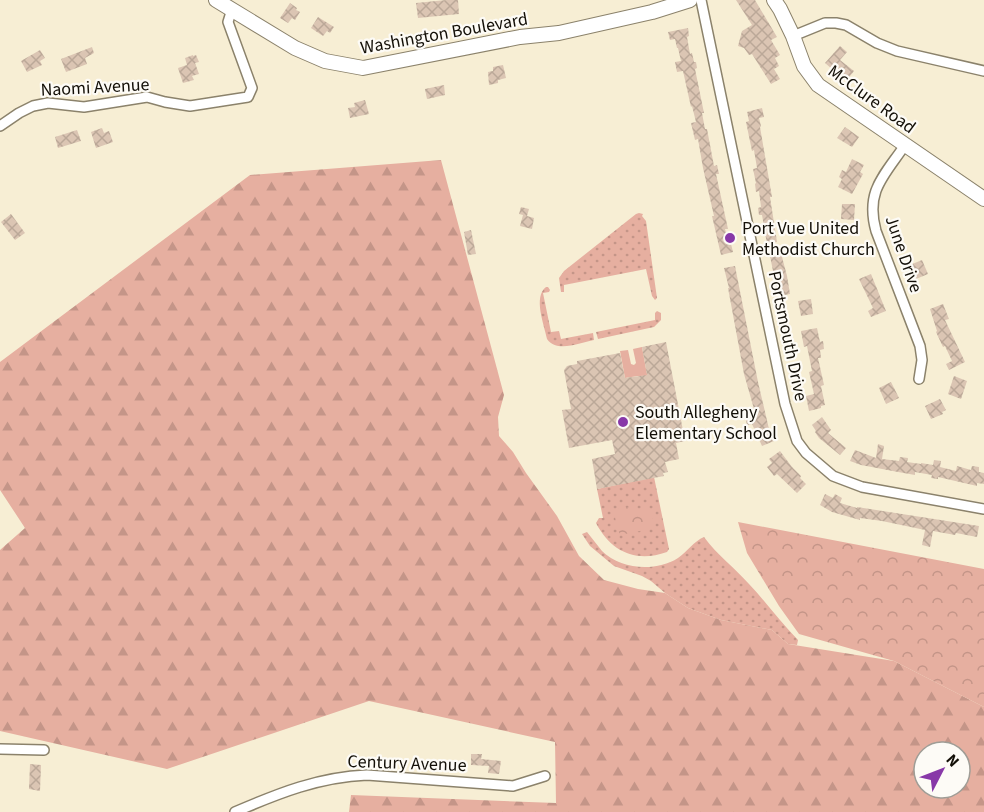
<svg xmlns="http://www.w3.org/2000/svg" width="984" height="812" font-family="'Source Sans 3',sans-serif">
	<defs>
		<pattern id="grass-dots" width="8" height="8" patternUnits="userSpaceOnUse" patternTransform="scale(1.5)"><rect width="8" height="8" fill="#e6afa0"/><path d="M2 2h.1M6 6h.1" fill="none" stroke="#c49588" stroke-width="1.8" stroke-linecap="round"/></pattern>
		<pattern id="forest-firs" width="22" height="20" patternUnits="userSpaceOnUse" patternTransform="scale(1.5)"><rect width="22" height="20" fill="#e6afa0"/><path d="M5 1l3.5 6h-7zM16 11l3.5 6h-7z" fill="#c49588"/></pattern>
		<pattern id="park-crowns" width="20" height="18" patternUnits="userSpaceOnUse" patternTransform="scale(1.5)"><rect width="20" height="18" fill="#e6afa0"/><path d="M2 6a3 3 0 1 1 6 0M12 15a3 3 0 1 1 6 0" fill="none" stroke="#c49588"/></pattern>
		<pattern id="building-cross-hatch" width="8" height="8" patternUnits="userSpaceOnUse" patternTransform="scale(1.5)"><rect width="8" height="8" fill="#dbc5b3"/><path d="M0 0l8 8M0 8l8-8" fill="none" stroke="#bba898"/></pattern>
	</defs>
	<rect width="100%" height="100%" fill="#f7eed4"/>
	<g fill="url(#grass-dots)">
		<path d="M639,213l4,1 -1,2 4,5 11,77 -2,2 -3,-4 -6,-27 -82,16v7h-3l-2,-14 5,-7 72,-57z"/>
		<path d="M546,287h2l2,3 -1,2 -6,1 8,39 8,-1 2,8 32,-6 1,7c-15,3 -37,13 -47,-1 -3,-15 -14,-42 -1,-52z"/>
		<path d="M657,311l4,2v7l-7,7 -56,12 -2,-7 59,-12v-7z"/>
		<path d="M654,477l15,72 -2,3c-31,11 -56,0 -71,-29l3,-5h4l-6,-29z"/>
		<path d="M587,532c5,6 10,13 15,19 19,19 54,21 76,7 9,-6 16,-17 26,-21 13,18 31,31 45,47 17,18 32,39 49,56l-1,5 -9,-1 -16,-14 -51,-10 -33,-12 -23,-15 -14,-12 -9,-5 -28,-10 -24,-20 -8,-12z"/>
	</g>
	<path fill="url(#forest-firs)" fill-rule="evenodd" d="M441,160l63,235 -6,22 1,19 14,16 13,21 31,43 22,40 25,24 34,9 27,4 23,15 33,12 51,10 16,14 106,17 90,46v105h-635l2,-17 205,8 -1,-61 -186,-41 -202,68 -167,-38v-181l25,-22 -25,-38v-128l250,-187zM924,752h36v36h-36z"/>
	<g fill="url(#park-crowns)">
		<path d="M626,507l16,4h9l4,17 -35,7 -4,-12 -2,-13z"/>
		<path d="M738,522l246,47v138l-90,-46 -95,-27 -20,-28 -32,-53z"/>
	</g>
	<path fill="#e6afa0" d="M642,347l6,33 -8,2 -2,-6 -13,2 -5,-27 8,-1 3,14 3,1 2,-2 -3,-14z"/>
	<g fill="url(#building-cross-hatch)">
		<path d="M446,0h12l1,14 -41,4 -2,-15z"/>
		<path d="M736,0h19l22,37 -6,3 9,15 -5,3 4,8 -5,3 6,10 -9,5 -19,-30 -3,1 -5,-7 -6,-2 4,-15 10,-6z"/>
		<path d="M290,3l7,5 -1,2 4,2 -5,8 -3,-2 -4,5 -8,-5z"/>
		<path d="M318,17l16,10 -4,6 -3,-2 -4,5 -12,-8z"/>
		<path d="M688,28l1,8 -2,1 3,17 2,-1 2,9h2l1,6 -2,1 9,44h-2l3,16h2l7,37 3,-1 2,9h-3l12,55h-3l4,15h2l2,8 -12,3 -9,-39h2l-11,-48 -5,-29 -3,1 -4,-17 5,-1 -4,-16 -1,1 -8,-36 -6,1 -2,-10 6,-1 -3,-13h-1l-2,-9 -5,1 -2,-8z"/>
		<path d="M840,46l7,6 -7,8 14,11 -8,10 -21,-18z"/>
		<path d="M92,47l2,6 -9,5 2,6 -21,8 -5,-13z"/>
		<path d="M40,50l5,8 -5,3 2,4 -15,7 -6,-11z"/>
		<path d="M193,55v1l3,-1 3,7 -4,1 4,11 -7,2 2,4 -11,3 -5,-15 9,-3 -2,-7z"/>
		<path d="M503,65l3,13 -8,2v3l-9,2 -1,-13 5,-1v-4z"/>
		<path d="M444,85l1,10 -18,4 -2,-10z"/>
		<path d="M365,100l4,14 -19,4 -2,-10 7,-1 -1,-4z"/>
		<path d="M762,108l2,9 -5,1 2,8 -1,1 12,70h-2l7,45 -10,2 -5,-29h-3l-1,-7 3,-1 -2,-16 -3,1 -1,-8 1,-1 -3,-14 4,-1 -3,-18 -2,1 -6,-29 3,-1 -2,-9z"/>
		<path d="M845,127l14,10 -7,10 -15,-9z"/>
		<path d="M102,128l2,5 5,-2 4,11 -17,6 -5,-16z"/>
		<path d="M77,130l4,11 -23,7 -3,-11z"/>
		<path d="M852,159l12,6 -4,7 3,2 -11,20 -14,-7 4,-8 -3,-2 3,-7 4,2z"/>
		<path d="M842,204h13l-1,16 -13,-1z"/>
		<path d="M521,207l8,2 -2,7 7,2 -2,11 -12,-3 3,-11 -4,-1z"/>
		<path d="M11,214l14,19 -10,7 -14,-18z"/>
		<path d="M471,230l5,24 -8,1 -4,-23z"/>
		<path d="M781,253l6,23 3,18 -12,2 -8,-40z"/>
		<path d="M922,260l6,14 -12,5 -6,-14z"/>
		<path d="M735,266l23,116 11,47 5,12 -12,5 -10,-22 -5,1 -2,-9 8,-2 -1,-5h2l-10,-35 -16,-86h1l-5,-20z"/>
		<path d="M871,274l15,37 -15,6 -3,-6 5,-3 -14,-29z"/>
		<path d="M811,299l2,15 -12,2 -3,-15z"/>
		<path d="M943,304l6,15 -4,1 20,42 -16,8 -3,-6 6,-3 -7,-15 -2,1 -7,-15 1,-1 -7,-22z"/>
		<path d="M817,328l3,14 3,-1 1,8 -4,1 1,8h-3l6,27 -3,1 4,19 -4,1v2l-12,3 -3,-15 8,-2 -5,-22 3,-1 -5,-25 -3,1 -3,-16z"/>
		<path d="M666,342l19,99 -9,2 3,16 -14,3 3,10 -5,1 1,3 -67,13 -5,-30 23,-5 -3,-14 -43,8 -7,-38 9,-1 -7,-39 3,-4 10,-2v-3l43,-8 5,25 22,-3 -5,-28z"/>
		<path d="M954,376l13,5 -6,18 -13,-5z"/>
		<path d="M891,382l8,16 -13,6 -7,-16z"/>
		<path d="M940,399l6,11 -4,2 1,2 -12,5 -6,-13z"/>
		<path d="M822,417l9,13 -3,3 18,15 -6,7 -21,-17 -4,-6 1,-1 -4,-6z"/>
		<path d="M878,444l6,2 -2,13 17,2 1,-4 8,1 -1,4 14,2v-1l12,2 1,-5 7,1 -1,6 16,4 1,-5 14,4 1,-4 7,1v5l5,1v11l-7,-1v3l-39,-9v2l-7,-1 1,-3 -17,-3v3l-17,-3 -37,-7 -11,-4 5,-11 21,8z"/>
		<path d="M780,451l12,16 9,9 -1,2 6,6 -9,9 -20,-19 -3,2 -7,-9 5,-4 -3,-4z"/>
		<path d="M825,494l8,4 2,-4 7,4 -2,5 17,5v-1l122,19 -2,11 -21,-4 -1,2 -22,-4 -3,16 -8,-2 3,-15 -43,-9 -22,-3v2l-28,-8 -12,-7z"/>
		<path d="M471,754h11l-1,5 20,2 -2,13 -11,-1 1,-7 -18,-1z"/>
		<path d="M30,764l11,1 -1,26 -11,-2z"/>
	</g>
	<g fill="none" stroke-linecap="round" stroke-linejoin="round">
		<g stroke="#8b826b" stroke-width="12">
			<g id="street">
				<path d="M701,0l84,404 12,37 9,12 27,23 29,11 122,22"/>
				<path d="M793,36l32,-13h11l10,2 31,18 20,8 87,20"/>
				<path d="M0,126l19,-13 14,-7 15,-3 36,4 63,-10 18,5 25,4 58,-9 4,-9 -24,-66 4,-13"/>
				<path d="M905,145c-21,31 -40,46 -29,86l44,115 2,14 -3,19"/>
				<path d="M0,749l44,1"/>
				<path d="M235,812c44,-19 84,-35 132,-37l146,11 32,-10"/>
			</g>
		</g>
		<g stroke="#8b826b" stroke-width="16">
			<g id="secondary">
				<path d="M216,0l79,48 30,13 38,7 157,-31 39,-4 93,-21 38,-12"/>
				<path d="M774,0l6,9 13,27 11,30 14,19 166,114"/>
			</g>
		</g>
		<use href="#street" stroke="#fff" stroke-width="9"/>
		<use href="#secondary" stroke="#fff" stroke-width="14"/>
	</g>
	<g fill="#8838a8" stroke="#fdfbf6" stroke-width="2">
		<circle cx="730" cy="238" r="6"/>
		<circle cx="623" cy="422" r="6"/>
	</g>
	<g text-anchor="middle" stroke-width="4.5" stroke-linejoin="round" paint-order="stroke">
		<g font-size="18" fill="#130f07" stroke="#fdfbf6">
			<text transform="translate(444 33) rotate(-10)" y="6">Washington Boulevard</text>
			<text transform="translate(95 87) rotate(-3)" y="6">Naomi Avenue</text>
			<text transform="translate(872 99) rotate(36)" y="6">McClure Road</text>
			<text transform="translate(904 254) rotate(71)" y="6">June Drive</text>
			<text transform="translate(788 336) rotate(78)" y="6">Portsmouth Drive</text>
			<text transform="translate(407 763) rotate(2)" y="6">Century Avenue</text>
		</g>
		<g font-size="18" fill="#130f07" stroke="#fdfbf6" text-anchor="start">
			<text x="742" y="234">Port Vue United<tspan x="742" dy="21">Methodist Church</tspan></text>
			<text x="635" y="418">South Allegheny<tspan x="635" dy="21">Elementary School</tspan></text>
		</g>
	</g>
	<g transform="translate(942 770) rotate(48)"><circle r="28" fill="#fdfbf6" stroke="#9f9d96" stroke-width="1.5"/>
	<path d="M0-4.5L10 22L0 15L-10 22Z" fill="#8838a8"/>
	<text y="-9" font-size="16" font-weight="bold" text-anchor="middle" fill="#130f07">N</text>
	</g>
</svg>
